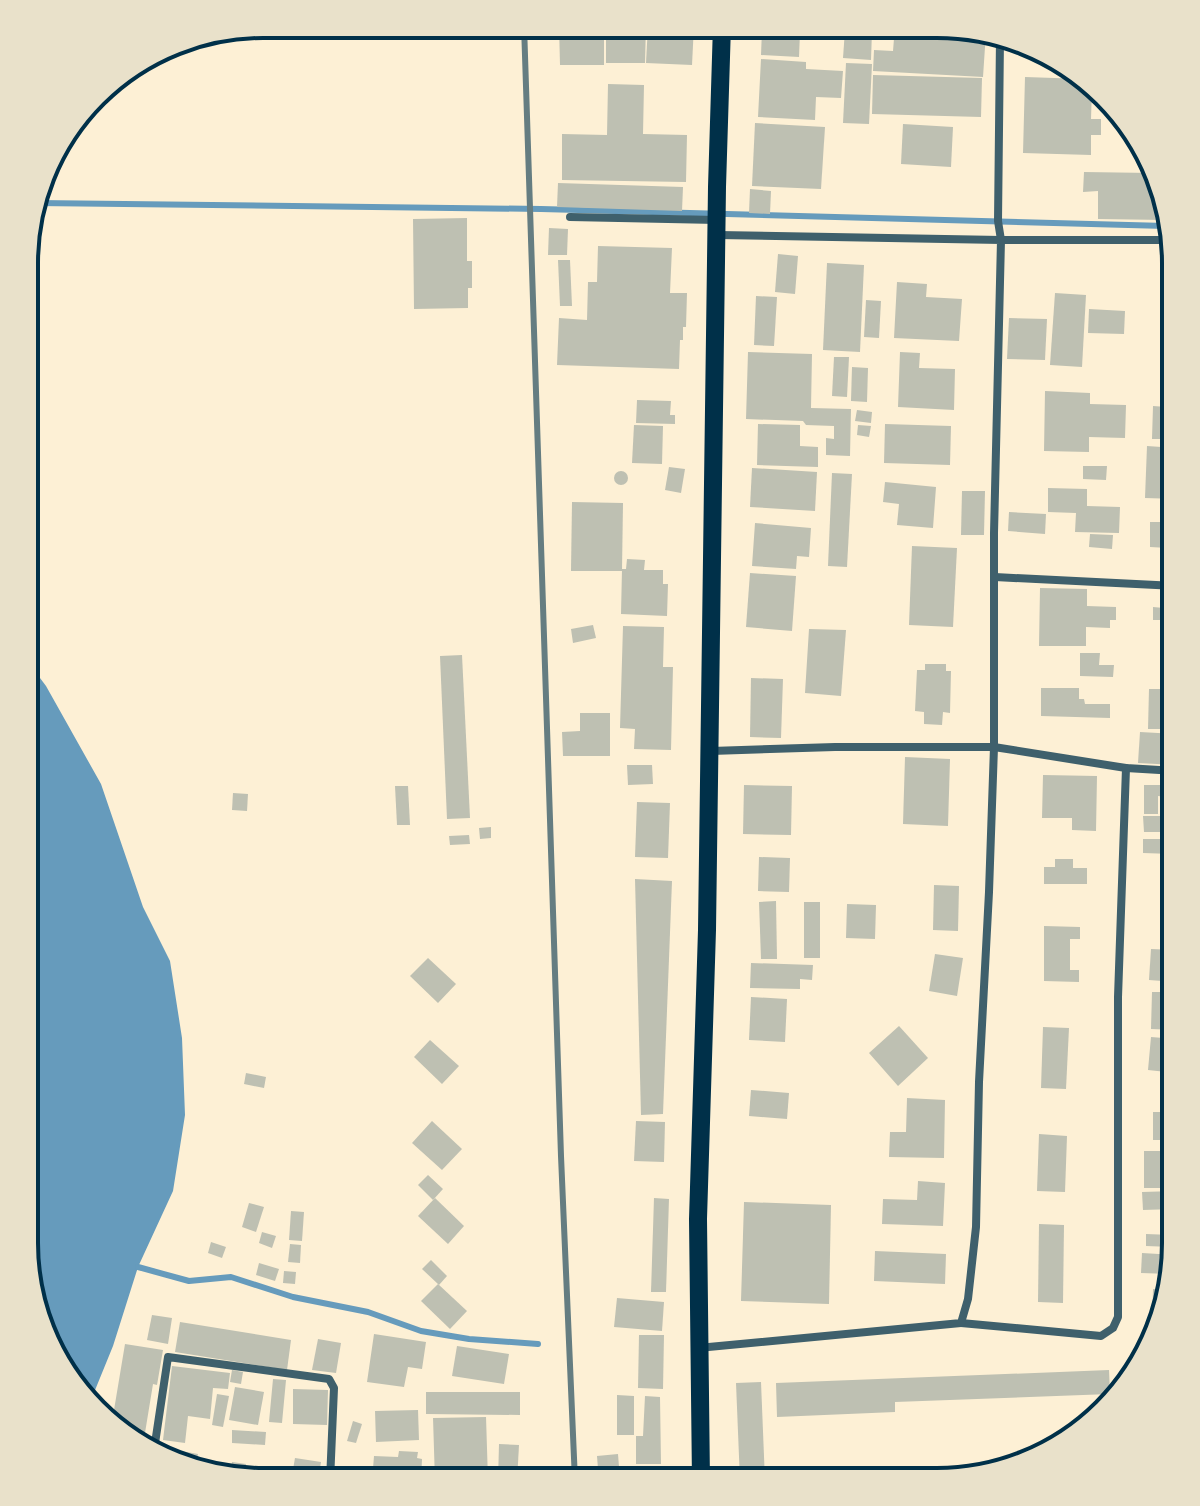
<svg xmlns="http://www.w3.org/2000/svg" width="1200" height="1506" font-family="'Public Sans',sans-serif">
	<rect width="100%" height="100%" fill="#fdf0d5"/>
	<path fill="#669bbc" d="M25,658l21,28 55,98 42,123 27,54 12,77 3,77 -12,76 -35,76 -25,79 -22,54 -35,-38 -32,-118z"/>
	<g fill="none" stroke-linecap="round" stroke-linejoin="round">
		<g stroke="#669bbc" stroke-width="6">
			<path d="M36,203l505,6 625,17"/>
			<path d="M138,1267l51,14 42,-4 62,20 75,15 53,19 48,8 69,5"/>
		</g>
	</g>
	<g fill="#bec0b2">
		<path d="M559,25h45v40h-44z"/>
		<path d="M606,25h40l-1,38h-39z"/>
		<path d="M648,25h46l-2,40 -46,-2z"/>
		<path d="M895,26h74l17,6 -3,45 -110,-6 1,-21 19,1z"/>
		<path d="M762,30l38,2 -1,25 -38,-2z"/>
		<path d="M845,30l27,1 -1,29 -28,-2z"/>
		<path d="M761,59l45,3v7l37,2 -2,27 -25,-1 -1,23 -57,-3z"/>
		<path d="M846,63l26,1 -3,60 -26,-1z"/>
		<path d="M873,75l109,3 -1,39 -109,-3z"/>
		<path d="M1025,77l59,2 8,9 -1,31h10v16h-10v20l-68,-2z"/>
		<path d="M608,84l36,1 -1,49 44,1 -1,47 -124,-2v-46l45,1z"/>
		<path d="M755,123l70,4 -4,62 -69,-3z"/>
		<path d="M903,124l50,3 -2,40 -50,-3z"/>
		<path d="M1084,172l68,1 13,47 -67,-1v-28l-15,1z"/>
		<path d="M558,183l125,4 -1,24 -125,-4z"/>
		<path d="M750,189l21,2 -1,23 -21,-1z"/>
		<path d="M467,218v43h5v27h-4v20l-54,1 -1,-90z"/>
		<path d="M549,228l19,1 -1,26h-19z"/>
		<path d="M598,246l74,2 -2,45h17l-1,34h-3v13h-3l-1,29 -122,-4 2,-47 28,2 1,-38h9z"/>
		<path d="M778,254l20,2 -3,38 -20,-2z"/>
		<path d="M558,260h12l2,46h-12z"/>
		<path d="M827,263l37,2 -4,87 -37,-2z"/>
		<rect x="1162" y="268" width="14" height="28"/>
		<path d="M897,282l30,2 -1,13 36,2 -3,42 -65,-3z"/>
		<path d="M1055,293l31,2 -4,72 -32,-2z"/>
		<path d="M756,296l21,1 -3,49 -20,-1z"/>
		<path d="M866,300l15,1 -2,37 -15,-1z"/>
		<path d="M1089,309l36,2 -1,23 -36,-1z"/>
		<rect x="1167" y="310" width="9" height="48"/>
		<path d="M1009,318l38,1 -2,41 -38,-1z"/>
		<path d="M748,352l64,2 -1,54 40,1 -1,47 -24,-1v-17l8,1v-13l-28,-1 -3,-4 -57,-2z"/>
		<path d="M900,352l20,1 -1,15 36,1 -1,41 -56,-3z"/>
		<path d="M834,357h15l-2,40 -15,-1z"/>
		<path d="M1167,364h9v40h-10z"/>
		<path d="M852,367l16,1 -1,34 -16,-1z"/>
		<path d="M1045,391l45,2v11l36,1 -1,33 -36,-1v15l-45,-1z"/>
		<path d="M637,400l34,1 -1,14h5v9l-39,-1z"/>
		<path d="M1153,406l14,1 -1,32h-14z"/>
		<path d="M857,410l15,2 -1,11 -16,-2z"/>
		<path d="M758,424l42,1v21l18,1v20l-61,-2z"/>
		<path d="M885,424l66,2 -1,39 -66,-2z"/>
		<path d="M634,425l29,1 -1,38 -30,-1z"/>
		<path d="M858,425l13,1 -2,11 -12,-2z"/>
		<path d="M1147,446l29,2v51l-31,-1z"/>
		<path d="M1083,466h24l-1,14 -23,-1z"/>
		<path d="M669,467l16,2 -4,24 -16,-3z"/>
		<path d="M752,468l65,4 -2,39 -65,-4z"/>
		<circle cx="621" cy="478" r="7"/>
		<path d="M832,473l20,1 -5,93 -19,-1z"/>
		<path d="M885,482l51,5 -3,41 -36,-3 2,-21 -16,-2z"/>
		<path d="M1048,488l39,1v17l33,1 -1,26 -44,-1 1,-19 -28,-1z"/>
		<path d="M962,491h23l-1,44h-23z"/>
		<path d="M572,502l51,1 -1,68h-51z"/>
		<path d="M1009,512l37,2 -1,20 -37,-3z"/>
		<path d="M1150,522h18v26l-18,-1z"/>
		<path d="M755,523l56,5 -2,29 -12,-1 -1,13 -44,-3z"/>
		<path d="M1090,534l23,1 -1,14 -23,-2z"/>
		<path d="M912,546l45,2 -4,79 -44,-2z"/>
		<path d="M627,559l18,1 -1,10h19v14h5l-1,32 -46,-2 1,-45h4z"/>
		<path d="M750,573l46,3 -4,55 -46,-4z"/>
		<path d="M1040,588l47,1v17l29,1v13h-6v8l-24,-1v19h-47z"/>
		<path d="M1153,607l11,1 -1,12h-10z"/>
		<path d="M593,625l3,13 -23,5 -2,-14z"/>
		<path d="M623,626l41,1 -1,40h10l-2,83 -37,-1 1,-20 -15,-1z"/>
		<path d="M809,629l37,1 -5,66 -36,-3z"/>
		<path d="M1080,653h20l-1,12h15l-1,12 -33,-1z"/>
		<path d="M462,655l8,163 -23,1 -7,-163z"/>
		<path d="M925,664h21v7h5l-1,42 -7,-1 -1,13 -18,-1v-12l-9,-1 2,-41h8z"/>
		<path d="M751,678l32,1 -2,59 -31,-1z"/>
		<path d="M1041,688h38v11h5l1,5h25v14l-69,-2z"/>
		<path d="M1149,689h13l-1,40h-13z"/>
		<path d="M580,713h30v43h-47l-1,-24 18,-1z"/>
		<path d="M1140,732l36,2v31l-38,-2z"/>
		<path d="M905,757l45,2 -2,67 -45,-2z"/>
		<path d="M627,765h25l1,19 -25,1z"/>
		<path d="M1043,775l54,1 -1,55 -24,-1v-12h-30z"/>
		<path d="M744,785l48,1 -1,49 -48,-1z"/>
		<path d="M1144,785h24l-1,12 -9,-1v18h-14z"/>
		<path d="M1171,785h5v44h-7z"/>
		<path d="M395,786h13l2,39h-13z"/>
		<path d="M233,793l15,1 -1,17 -15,-1z"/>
		<path d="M637,802l33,1 -2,55 -33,-1z"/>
		<path d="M1143,816h18v16h-17z"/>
		<path d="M491,827v11l-11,1 -1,-11z"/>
		<path d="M469,835l1,9 -20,1 -1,-9z"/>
		<path d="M1143,839h29v15l-29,-1z"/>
		<path d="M759,857l31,1 -1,34 -31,-1z"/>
		<path d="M1055,859h18v9h14v16h-43v-17h11z"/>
		<path d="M635,879l37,2 -9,233 -22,1z"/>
		<path d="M934,885l25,1 -1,45 -25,-1z"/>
		<path d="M776,901l1,58h-16l-2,-57z"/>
		<rect x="804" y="902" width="16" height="56"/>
		<path d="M847,904l29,1 -1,34 -29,-1z"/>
		<path d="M1044,926l36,1v12h-10v31h9v12l-35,-1z"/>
		<path d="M1151,949l25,1v32l-27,-2z"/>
		<path d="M935,954l28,4 -6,38 -28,-5z"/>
		<path d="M428,958l28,26 -18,19 -28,-27z"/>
		<path d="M751,963l62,2 -1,15 -12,-1v10l-50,-1z"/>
		<path d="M1152,992h24v38l-25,-1z"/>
		<path d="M751,997l36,2 -2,43 -36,-2z"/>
		<path d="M899,1026l29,32 -30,28 -29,-33z"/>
		<path d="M1043,1027l26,1 -3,61 -25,-1z"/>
		<path d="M1151,1037l25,2v34l-28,-3z"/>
		<path d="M430,1040l29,26 -17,18 -28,-27z"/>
		<path d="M246,1073l20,4 -2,11 -20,-4z"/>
		<path d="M751,1090l38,3 -2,26 -38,-3z"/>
		<path d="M907,1098l38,2 -1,58 -55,-1 1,-25h16z"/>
		<rect x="1153" y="1112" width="23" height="28"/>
		<path d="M432,1121l30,28 -20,21 -30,-27z"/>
		<path d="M636,1121l29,1 -1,40 -30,-1z"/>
		<path d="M1039,1134l28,2 -2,56 -28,-1z"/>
		<path d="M1144,1151h23l1,20h7v17h-31z"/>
		<path d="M428,1175l15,14 -10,11 -15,-15z"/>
		<path d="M918,1181l27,2 -2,43 -61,-2 1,-25 34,1z"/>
		<path d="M1175,1191v18l-32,1 -1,-18z"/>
		<path d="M435,1198l29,28 -16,18 -30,-28z"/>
		<path d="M654,1198l15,1 -3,93h-15z"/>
		<path d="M744,1202l87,3 -2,99 -88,-3z"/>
		<path d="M249,1203l15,4 -8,25 -14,-5z"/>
		<path d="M291,1211l13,1 -2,29 -13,-1z"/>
		<path d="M1039,1224l25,1 -1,78 -25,-1z"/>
		<path d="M262,1232l14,4 -4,12 -13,-5z"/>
		<path d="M1146,1234l26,1v12l-26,-1z"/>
		<path d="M211,1242l15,5 -4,11 -14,-5z"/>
		<path d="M290,1244l11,1 -1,18 -12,-1z"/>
		<path d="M875,1251l71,3 -1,30 -71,-3z"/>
		<path d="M1142,1253l33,2 -5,19 -29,-1z"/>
		<path d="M431,1260l16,16 -8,9 -17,-16z"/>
		<path d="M259,1263l20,6 -4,12 -19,-6z"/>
		<path d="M284,1271l12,1 -1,12 -12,-1z"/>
		<path d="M438,1284l29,27 -17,18 -29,-28z"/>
		<path d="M1153,1289l12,1 -13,37z"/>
		<path d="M617,1298l47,4 -2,29 -48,-4z"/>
		<path d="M152,1315l20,3 -4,26 -21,-4z"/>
		<path d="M180,1322l111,18 -4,30 -112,-18z"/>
		<path d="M374,1334l52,8 -4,27 -14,-2 -4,20 -37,-5z"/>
		<path d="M639,1335h25l-1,54 -25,-1z"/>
		<path d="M318,1339l23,4 -5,30 -24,-3z"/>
		<path d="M125,1344l38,6 -6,35 -4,-1 -9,55 -19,-3 -13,-14z"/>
		<path d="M457,1346l52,8 -5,30 -52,-8z"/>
		<path d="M172,1366l58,7 -2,16 -15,-1 -3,31 -22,-3 -3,27 -22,-3z"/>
		<path d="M232,1370l11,2 -2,12 -11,-2z"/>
		<path d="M1109,1370l1,24 -215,8v10l-118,5 -1,-34z"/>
		<path d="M273,1379l13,1 -4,43 -13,-1z"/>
		<path d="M761,1382l4,99h-25l-4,-98z"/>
		<path d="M235,1387l29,5 -6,33 -29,-5z"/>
		<path d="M293,1389l35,1 -1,35 -34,-1z"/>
		<path d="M426,1392h94v23l-94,-1z"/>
		<path d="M217,1394l12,2 -6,31 -11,-2z"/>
		<path d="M617,1395l17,1v39h-17z"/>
		<path d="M645,1396l15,1 1,67h-25v-28h7z"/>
		<path d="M418,1410l1,30 -43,2 -1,-31z"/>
		<path d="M486,1417l2,64h-53l-2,-63z"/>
		<path d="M353,1421l9,3 -6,19 -9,-2z"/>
		<path d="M232,1430l34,2 -1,13 -33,-2z"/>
		<path d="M499,1444l20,1 -2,36h-19z"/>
		<path d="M181,1451l17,3 -2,10 -16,-5z"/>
		<path d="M399,1451l19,1 -1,6 5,1 -1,22h-49l2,-25 24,1z"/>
		<path d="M618,1454l1,13 -21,2 -1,-13z"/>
		<path d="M295,1458l26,4 -3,19h-27z"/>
		<path d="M210,1462l20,3 -1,10 -20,-6z"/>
		<path d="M232,1462l14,2 -2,17 -14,-5z"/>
		<path d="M665,1472v9h-68v-8z"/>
	</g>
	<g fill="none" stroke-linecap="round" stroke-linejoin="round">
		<g stroke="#3f606c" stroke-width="8">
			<path d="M1000,38l-2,183 3,19h169"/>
			<path d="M570,217l147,3"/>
			<path d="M995,577l181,9"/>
			<path d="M711,751l124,-4h159l132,21 50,3"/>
			<path d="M961,1323l140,13 12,-8 5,-11v-320l8,-229"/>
			<path d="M698,1348l263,-25 7,-24 8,-72 3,-145 10,-190 5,-145v-214l7,-293 -283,-5"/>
			<path d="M154,1450l14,-93 161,22 5,9 -4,93"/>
		</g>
		<path stroke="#003049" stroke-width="18" d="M701,1481l-3,-262 9,-289 10,-743 5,-162"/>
		<path stroke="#657d81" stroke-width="6" d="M524,25l37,1131 14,325"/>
	</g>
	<path d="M0 0H1200V1506H0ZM263 38H937A225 225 0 0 1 1162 263V1243A225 225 0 0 1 937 1468H263A225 225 0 0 1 38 1243V263A225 225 0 0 1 263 38Z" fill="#e9e1ca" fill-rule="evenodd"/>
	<path fill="none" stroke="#003049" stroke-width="4" d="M263 38H937A225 225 0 0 1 1162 263V1243A225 225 0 0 1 937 1468H263A225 225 0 0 1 38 1243V263A225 225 0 0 1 263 38Z"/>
</svg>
